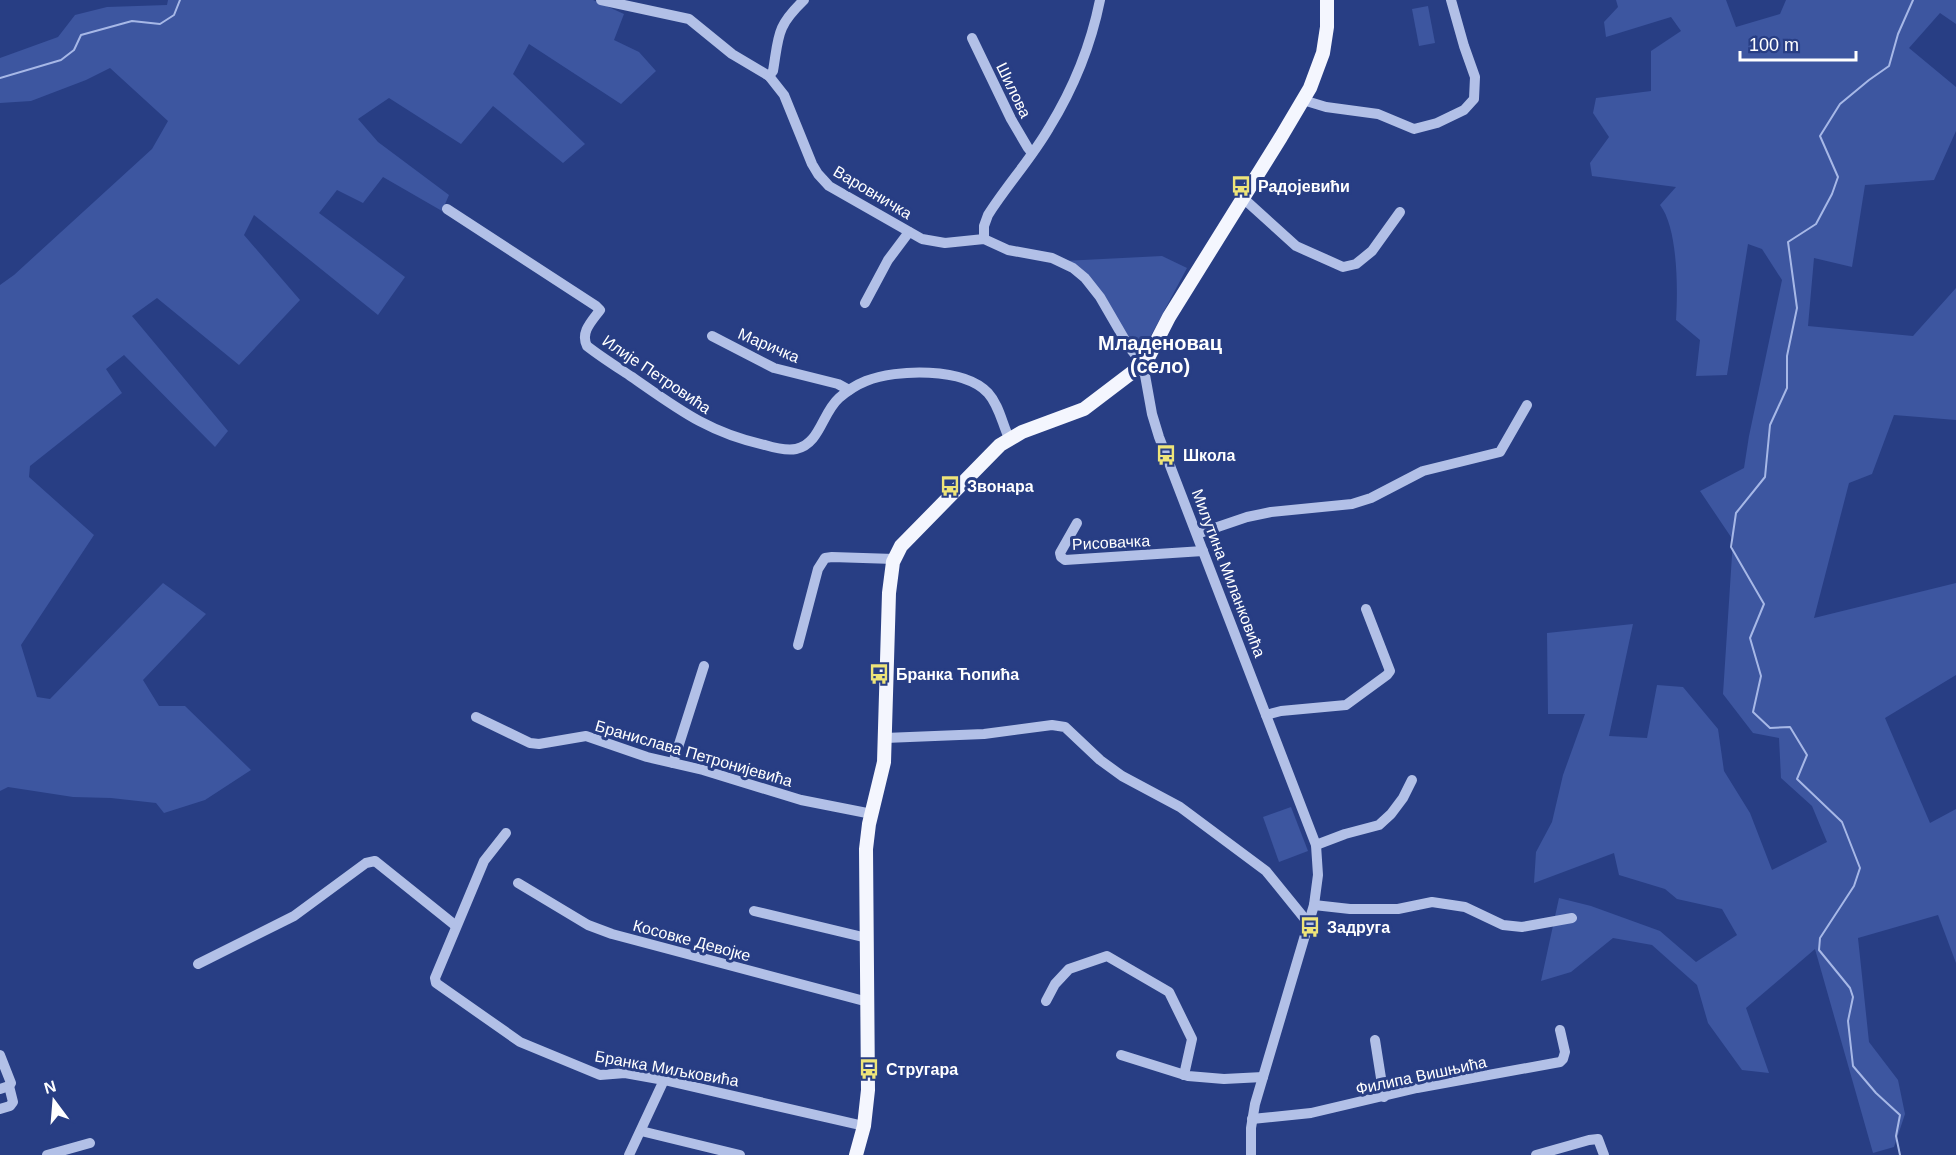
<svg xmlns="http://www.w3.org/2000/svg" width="1956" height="1155" font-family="Arial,sans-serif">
	<rect width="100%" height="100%" fill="#283e84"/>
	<g fill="#3d56a0">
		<path d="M168,0h425l31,14 -10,26 25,12 17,19 -35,33 -92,-60 -16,30 72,70 -22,19 -70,-57 -32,38 -72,-46 -31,21 20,23 71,53 -7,16 -59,-34 -20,26 -26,-13 -18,23 86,64 -27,38 -124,-100 -10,20 56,65 -61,65 -82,-67 -25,18 96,115 -13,16 -91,-92 -18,14 16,24 -92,73 -1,11 65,58 -73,110 16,52 13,2 113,-116 43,31 -63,66 16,26h26l66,64 -46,30 -41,13 -8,-10 -45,-5 -38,-1 -65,-10 -8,4v-506l14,-10 138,-126 16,-28 -58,-53 -24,12 -55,21 -31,2v-45l58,-21 17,-22 32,-8 60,-2z"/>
		<path d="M1616,0h110l10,27 44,-13 6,-14h170v24l-16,-11 -31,35 47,39v44l-22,49 -69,5 -13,82 -38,-9 -6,68 105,10 43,-48v132l-62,-5 -22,59 -23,9 -35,135 142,-35v92l-71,43 45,105 26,-14v154l-18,-48 -80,23 11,104 29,38 7,34 -11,33 -21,6 -58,-204 -69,59 23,65 -27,-3 -34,-47 -11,-38 -45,-40 -39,-7 -42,34 -30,9 18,-83 32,8 69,25 36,31 41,-27 -15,-26 -45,-10 -12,-10 -46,-14 -5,-22 -80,30 2,-31 16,-30 11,-47 22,-61h-37l-1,-81 86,-9 -24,112 38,2 10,-53 26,2 35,42 6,42 26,42 22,57 55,-28 -15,-36 -31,-28 -2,-40 -26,-5 -30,-39 10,-154 -33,-49 44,-23 5,-32 33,-156 -20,-31 -14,-5 -21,131 -31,1 4,-36 -24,-20c2,-30 2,-92 -16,-115l16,-18 -84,-11 -2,-13 19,-26 -16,-24 3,-15 55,-7v-40l30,-20 -10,-14 -65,20 -2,-15 14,-15z"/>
		<path d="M1428,6l7,37 -16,3 -7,-37z"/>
		<path d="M1162,256l25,12 -47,88 -31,-51 -46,-44z"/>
		<path d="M1291,807l17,44 -29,11 -16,-45z"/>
	</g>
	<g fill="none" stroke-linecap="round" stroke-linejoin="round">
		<g stroke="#a7b8e7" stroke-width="2">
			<path d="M0,78l61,-18 13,-10 7,-15 51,-14 28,3 14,-9 6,-15"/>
			<path d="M1900,1155l-4,-19 4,-21 -24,-22 -23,-27 -5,-45 5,-24 -3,-9 -31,-38 1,-12 34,-52 6,-18 -18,-46 -45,-43 10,-24 -17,-28 -20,1 -17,-16 8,-36 -11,-38 14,-34 -33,-57 5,-34 29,-36 5,-52 17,-37v-32l10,-48 -9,-66 28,-18 16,-30 6,-17 -18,-41 20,-32 29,-24 20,-14 9,-32 15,-34"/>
		</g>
		<g stroke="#b2c0e7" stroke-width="10">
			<path d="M601,0l88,19 43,35 37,22 15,19 28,69 6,10 11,12 93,53 23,4 39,-4 24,11 44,8 21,10 12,10 15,19 29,50 14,17 9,50 7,23 157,408 2,30 -4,30 -59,199 -4,24v27"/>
			<path d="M972,38l39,81 17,29 4,5"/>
			<path d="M769,76l4,-5c6,-36 3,-44 31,-71"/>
			<path d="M1303,100l23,7 52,7 36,15 23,-6 27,-13 10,-11 1,-22 -11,-31 -13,-46"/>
			<path d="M1243,198l53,48 47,21 13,-3 16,-13 28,-39"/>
			<path d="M447,209l149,97 4,4c-8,11 -20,22 -13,36 14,11 30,21 45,31 46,32 77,56 133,68 10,3 21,6 31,4 24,-5 26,-36 43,-51 8,-7 17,-13 27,-17 30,-12 98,-14 122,12 11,12 14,30 21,45"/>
			<path d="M984,239v-13l4,-11c19,-30 43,-56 61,-87 24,-39 42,-83 51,-128"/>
			<path d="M865,303l23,-43 21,-28"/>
			<path d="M712,336l62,32 64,16 11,6"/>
			<path d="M1077,523l-17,30 1,4 4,3 138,-9"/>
			<path d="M1197,534l50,-17 24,-5 81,-8 19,-6 52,-27 77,-19 27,-47"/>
			<path d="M798,645l20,-76 7,-11 7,-1 62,2"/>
			<path d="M1266,715l15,-4 65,-6 41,-30 3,-4 -24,-62"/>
			<path d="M476,717l54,26 9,1 47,-8 61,21 56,13 98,30 71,14"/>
			<path d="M885,738l99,-4 68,-9 13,2 35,33 22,16 58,31 86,64 43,53"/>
			<path d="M673,763l31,-97"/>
			<path d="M506,833l-22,28 -49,117 1,5 84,59 80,33 25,-2 39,7 200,46"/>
			<path d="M1316,845l29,-11 34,-9 12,-11 12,-16 9,-18"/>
			<path d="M518,883l70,42 24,9 256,68"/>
			<path d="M1314,905l36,4h48l34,-7 33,5 38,18 19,2 50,-9"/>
			<path d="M754,911l113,27"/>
			<path d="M198,964l96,-48 72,-53 9,-2 81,65"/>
			<path d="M1046,1001l9,-17 14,-15 38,-13 62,36 23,47 -8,36"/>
			<path d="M1375,1040l9,57"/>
			<path d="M0,1055l11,28 -2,3 -9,3"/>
			<path d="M1121,1055l67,21 36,3 39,-2"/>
			<path d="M0,1109l10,-3 3,-4 -4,-16"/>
			<path d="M1252,1119l59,-6 106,-25 143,-26 3,-3 2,-7 -5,-22"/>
			<path d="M641,1131l99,24"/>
			<path d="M47,1155l43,-12"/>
			<path d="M629,1155l35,-75"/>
			<path d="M1536,1155l53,-15 9,-1 6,16"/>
		</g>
		<path stroke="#f4f6fe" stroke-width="14" d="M856,1155l8,-29 4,-36 -2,-241 3,-25 15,-62 5,-169 4,-31 8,-16 99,-101 22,-13 62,-23 50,-38 14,-13 21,-41 112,-180 29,-49 13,-35 4,-26v-27"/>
	</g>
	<defs>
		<g id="bus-bare" transform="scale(1.62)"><path d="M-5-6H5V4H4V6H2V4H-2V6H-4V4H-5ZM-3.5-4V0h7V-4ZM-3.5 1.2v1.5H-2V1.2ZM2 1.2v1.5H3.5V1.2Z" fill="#eee479" stroke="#283e84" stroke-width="2.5" paint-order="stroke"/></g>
	</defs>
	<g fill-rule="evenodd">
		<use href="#bus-bare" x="1241" y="186"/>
		<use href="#bus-bare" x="1166" y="455"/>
		<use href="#bus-bare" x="950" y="486"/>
		<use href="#bus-bare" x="879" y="674"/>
		<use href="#bus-bare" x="1310" y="927"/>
		<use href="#bus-bare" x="869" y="1069"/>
	</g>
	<g text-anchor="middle" stroke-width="6" stroke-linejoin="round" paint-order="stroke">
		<g font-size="16" fill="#fff" stroke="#283e84">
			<text transform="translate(1014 90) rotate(64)" y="6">Шилова</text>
			<text transform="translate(873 192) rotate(31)" y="6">Варовничка</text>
			<text transform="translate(769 345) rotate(23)" y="6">Маричка</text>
			<text transform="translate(657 374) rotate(34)" y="6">Илије Петровића</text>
			<text transform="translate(1111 542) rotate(-3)" y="6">Рисовачка</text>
			<text transform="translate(1229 573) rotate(69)" y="6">Милутина Миланковића</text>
			<text transform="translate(694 753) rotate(16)" y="6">Бранислава Петронијевића</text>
			<text transform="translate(692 940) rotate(15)" y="6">Косовке Девојке</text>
			<text transform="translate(667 1068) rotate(10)" y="6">Бранка Миљковића</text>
			<text transform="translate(1421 1075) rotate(-12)" y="6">Филипа Вишњића</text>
		</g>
		<g font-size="16" font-weight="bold" fill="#fff" stroke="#283e84" text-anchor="start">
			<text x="1258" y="192">Радојевићи</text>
			<text x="1183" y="461">Школа</text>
			<text x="967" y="492">Звонара</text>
			<text x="896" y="680">Бранка Ћопића</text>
			<text x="1327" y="933">Задруга</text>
			<text x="886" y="1075">Стругара</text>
		</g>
		<g font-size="20" font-weight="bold" fill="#fff" stroke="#283e84">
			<text x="1160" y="350">Младеновац<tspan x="1160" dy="23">(село)</tspan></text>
		</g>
	</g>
	<g transform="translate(54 1101) rotate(344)" stroke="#283e84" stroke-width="4.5" paint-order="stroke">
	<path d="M0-4.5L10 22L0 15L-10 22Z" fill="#ffffff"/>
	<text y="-9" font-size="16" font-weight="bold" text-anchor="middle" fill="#ffffff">N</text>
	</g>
	<path d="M1740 51v9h116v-9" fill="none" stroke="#ffffff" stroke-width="3"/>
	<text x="1749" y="51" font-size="18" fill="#ffffff" stroke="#283e84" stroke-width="4.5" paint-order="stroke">100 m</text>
</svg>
